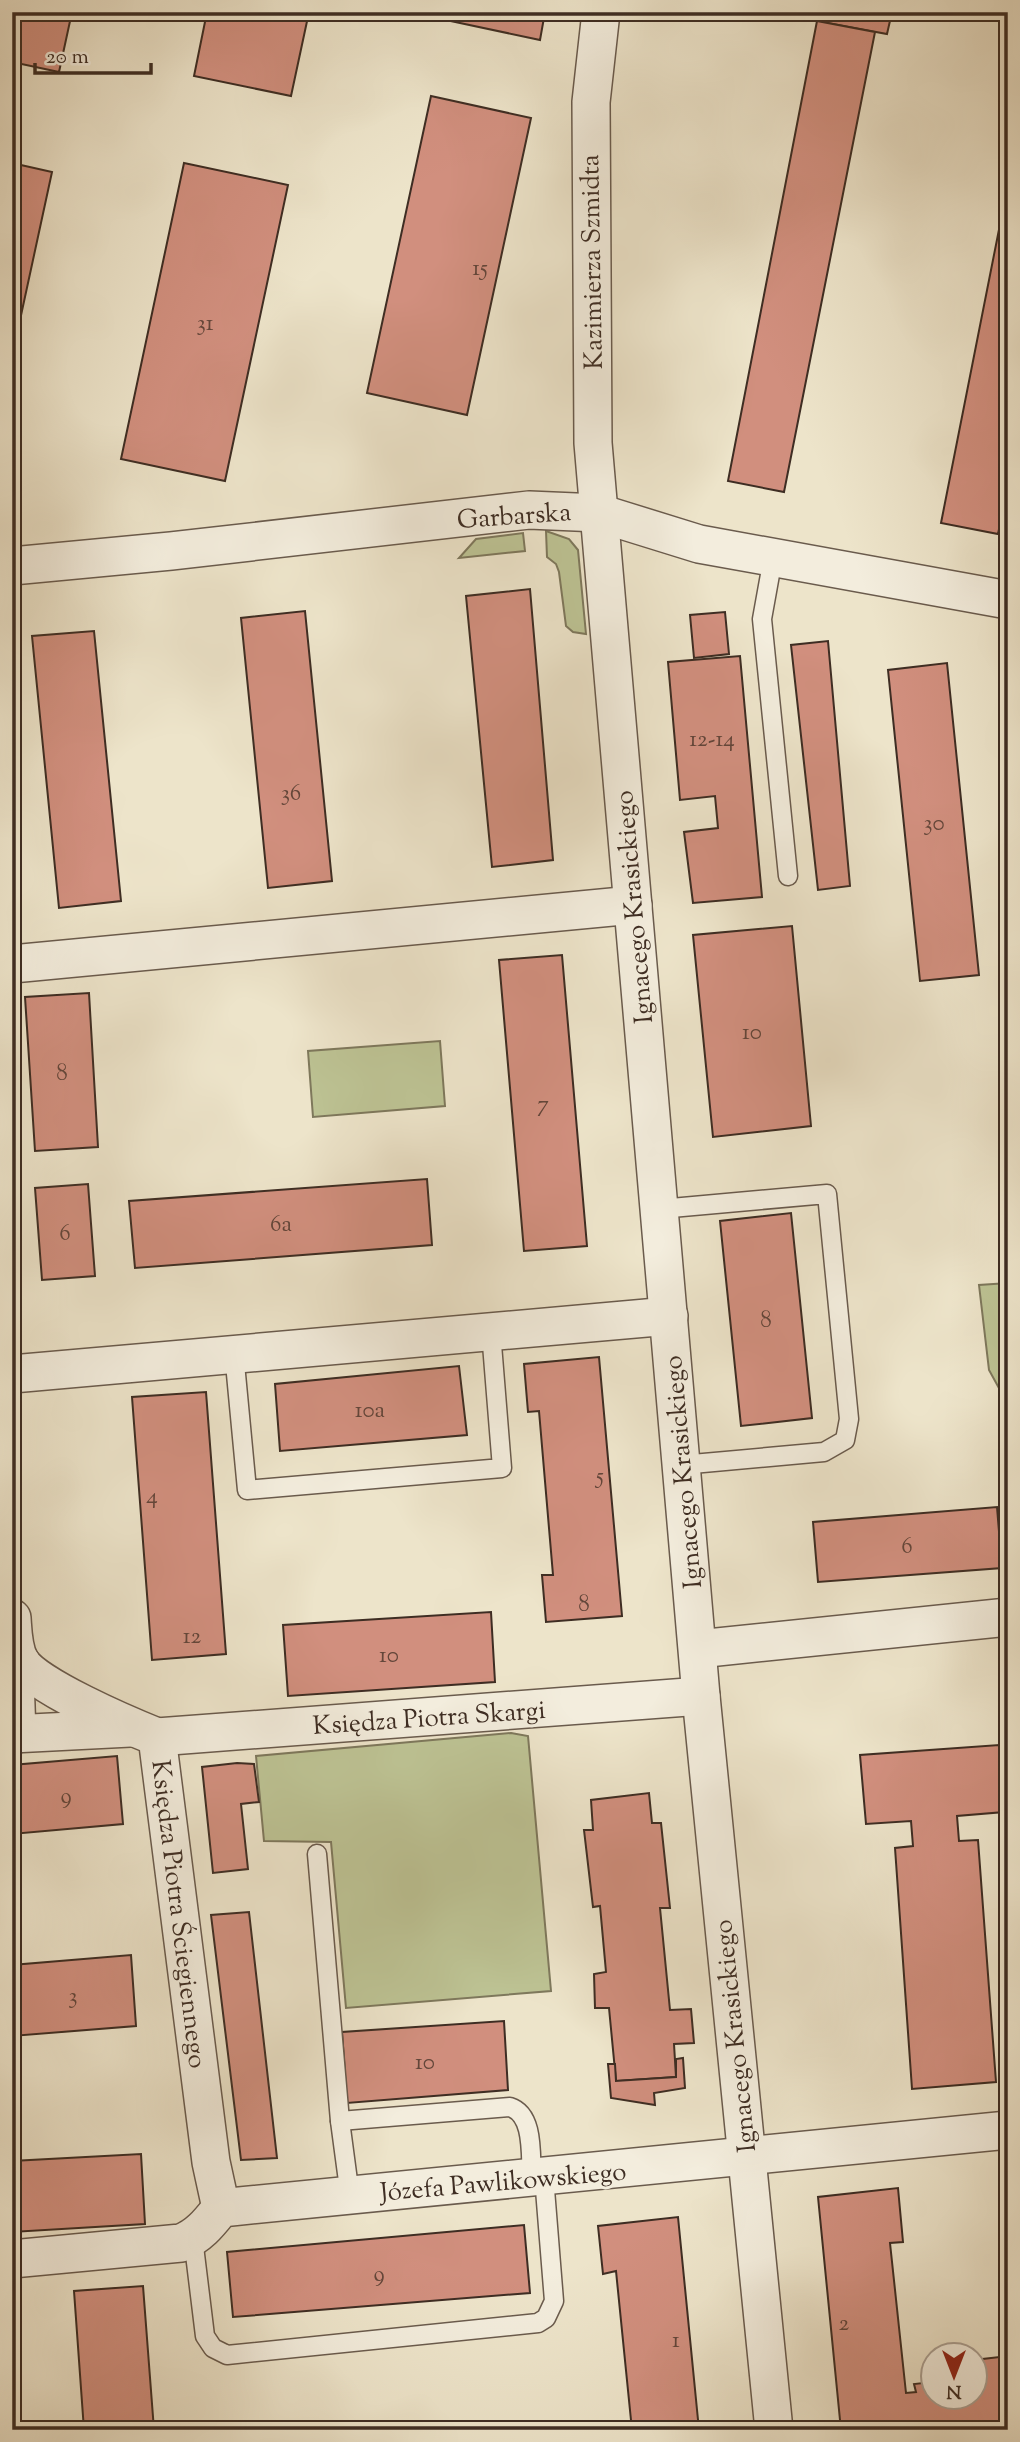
<svg xmlns="http://www.w3.org/2000/svg" width="1020" height="2442" font-family="'Sorts Mill Goudy',serif">
	<rect width="100%" height="100%" fill="#ede4ca"/>
	<filter id="stains"><feTurbulence type="fractalNoise" baseFrequency=".00286" numOctaves="4"/><feColorMatrix values="0 0 0 0 .2 0 0 0 0 .09 0 0 0 0 .02 0 0 0 .5 -.17"/></filter>
	<radialGradient id="worn" r=".72"><stop offset=".6" stop-color="#630" stop-opacity="0"/><stop offset="1" stop-color="#630" stop-opacity=".3"/></radialGradient>
	<g fill="#bdc394" stroke="#7e785c" stroke-width="2">
		<path d="M546,531l23,8 9,11 8,84 -13,-2 -7,-6 -7,-54 -3,-8 -9,-7z"/>
		<path d="M523,533l2,18 -66,7 17,-19z"/>
		<path d="M440,1041l5,65 -132,11 -5,-66z"/>
		<path d="M1008,1283v110l-8,-3 -11,-20 -10,-85z"/>
		<path d="M511,1733l17,3 23,255 -205,17 -15,-166 -67,-1 -8,-85z"/>
	</g>
	<g fill="#d18f7e" stroke="#3e2d23" stroke-width="2">
		<path d="M12,12h60l-13,60 -47,-10z"/>
		<path d="M207,12h102l-18,84 -97,-20z"/>
		<path d="M442,12h103l-5,28 -99,-21z"/>
		<path d="M819,12h73l-5,22 -70,-13z"/>
		<path d="M817,21l58,11 -91,460 -56,-11z"/>
		<path d="M431,96l100,22 -64,297 -100,-22z"/>
		<path d="M12,163l40,9 -40,185z"/>
		<path d="M184,163l104,22 -63,296 -104,-22z"/>
		<path d="M1008,184v303l-10,47 -57,-11z"/>
		<path d="M530,589l23,271 -61,7 -26,-271z"/>
		<path d="M305,611l27,270 -64,7 -27,-270z"/>
		<path d="M725,612l4,42 -35,4 -4,-43z"/>
		<path d="M94,631l27,270 -62,7 -27,-272z"/>
		<path d="M828,641l22,245 -32,4 -27,-245z"/>
		<path d="M740,656l22,241 -69,6 -9,-71 34,-4 -3,-32 -35,4 -12,-138z"/>
		<path d="M947,663l32,312 -59,6 -32,-311z"/>
		<path d="M792,926l19,200 -98,11 -20,-202z"/>
		<path d="M562,955l25,291 -63,5 -25,-291z"/>
		<path d="M89,993l9,154 -63,4 -10,-154z"/>
		<path d="M427,1179l5,66 -297,23 -6,-67z"/>
		<path d="M88,1184l7,92 -53,4 -7,-92z"/>
		<path d="M791,1213l21,205 -71,8 -21,-205z"/>
		<path d="M599,1357l23,259 -76,6 -4,-47h11l-14,-164 -11,1 -4,-48z"/>
		<path d="M459,1366l8,69 -187,16 -5,-67z"/>
		<path d="M206,1392l20,262 -74,6 -20,-263z"/>
		<path d="M997,1507l5,61 -184,14 -5,-60z"/>
		<path d="M491,1612l4,70 -207,14 -5,-71z"/>
		<path d="M999,1745l5,67 -47,4 2,25 19,-1 18,242 -84,7 -17,-241 18,-2 -2,-25 -45,3 -6,-69z"/>
		<path d="M117,1756l6,68 -111,10v-69z"/>
		<path d="M237,1763l17,1 5,38 -18,2 7,65 -35,4 -11,-106z"/>
		<path d="M649,1793l3,30h9l9,85h-10l10,102 21,-1 3,34 -20,1 2,33 -60,4 -7,-73h-14l-1,-34 12,-2 -6,-66 -7,1 -9,-77h9l-2,-30z"/>
		<path d="M249,1912l28,246 -36,2 -30,-245z"/>
		<path d="M131,1955l5,71 -124,10v-71z"/>
		<path d="M504,2021l4,69 -161,13 -5,-71z"/>
		<path d="M683,2058l2,30 -31,5 1,12 -44,-7 -3,-34h7l1,17 60,-4v-18z"/>
		<path d="M141,2154l4,70 -133,8v-71z"/>
		<path d="M898,2188l5,54 -13,1 16,150 10,-1 -2,-8 18,-2v14h42v-36l34,-4v74h-167l-23,-233z"/>
		<path d="M678,2217l21,213h-67l-16,-159 -13,3 -5,-48z"/>
		<path d="M524,2225l6,68 -297,24 -6,-65z"/>
		<path d="M143,2286l11,144h-70l-10,-139z"/>
	</g>
	<g fill="none" stroke-linecap="round" stroke-linejoin="round">
		<g stroke="#6a5b4d" stroke-width="21">
			<g id="lane">
				<path d="M773,558l-11,61 26,257"/>
				<path d="M660,1209l167,-15 22,225 -4,21 -21,12 -143,13"/>
				<path d="M234,1353l13,137 255,-22 -11,-136"/>
				<path d="M317,1854l23,267 10,75"/>
				<path d="M340,2121l170,-14c25,8 20,50 22,71"/>
				<path d="M193,2238l12,98 8,12 14,7 311,-32 8,-5 8,-17 -10,-124"/>
			</g>
		</g>
		<g stroke="#6a5b4d" stroke-width="40">
			<g id="street">
				<path d="M601,12l-10,90 2,341 108,1253 73,734"/>
				<path d="M12,566l159,-15 358,-41 70,3 100,31 309,56"/>
				<path d="M12,964l621,-59"/>
				<path d="M12,1374l657,-58"/>
				<path d="M12,1618c1,14 1,30 8,43 15,25 107,64 137,76l54,425 10,46"/>
				<path d="M698,1649l310,-32"/>
				<path d="M12,1734l118,-6"/>
				<path d="M17,1734l-2,-56 6,-16"/>
				<path d="M157,1737l544,-41"/>
				<path d="M12,2259l169,-16c18,-7 28,-20 40,-35l19,-2 768,-76"/>
			</g>
		</g>
		<use href="#lane" stroke="#f3eddd" stroke-width="18"/>
		<use href="#street" stroke="#f3eddd" stroke-width="37"/>
	</g>
	<g text-anchor="middle" stroke-width="6" stroke-linejoin="round" paint-order="stroke">
		<g font-size="23" fill="#63463a">
			<text x="480" y="275">15</text>
			<text x="205" y="330">31</text>
			<text x="712" y="746">12-14</text>
			<text x="291" y="800">36</text>
			<text x="934" y="830">30</text>
			<text x="752" y="1039">10</text>
			<text x="62" y="1080">8</text>
			<text x="543" y="1111">7</text>
			<text x="281" y="1231">6a</text>
			<text x="65" y="1240">6</text>
			<text x="766" y="1327">8</text>
			<text x="370" y="1417">10a</text>
			<text x="600" y="1483">5</text>
			<text x="152" y="1503">4</text>
			<text x="907" y="1553">6</text>
			<text x="584" y="1611">8</text>
			<text x="192" y="1643">12</text>
			<text x="389" y="1662">10</text>
			<text x="66" y="1803">9</text>
			<text x="73" y="2003">3</text>
			<text x="425" y="2069">10</text>
			<text x="379" y="2281">9</text>
			<text x="844" y="2330">2</text>
			<text x="676" y="2347">1</text>
		</g>
		<g font-size="26" fill="#3e2d23" stroke="#f3eddd">
			<text transform="translate(591 262) rotate(-91)" y="9">Kazimierza Szmidta</text>
			<text transform="translate(514 515) rotate(-4)" y="9">Garbarska</text>
			<text transform="translate(633 907) rotate(-95)" y="9">Ignacego Krasickiego</text>
			<text transform="translate(682 1472) rotate(-95)" y="9">Ignacego Krasickiego</text>
			<text transform="translate(429 1717) rotate(-4)" y="9">Księdza Piotra Skargi</text>
			<text transform="translate(180 1914) rotate(83)" y="9">Księdza Piotra Ściegiennego</text>
			<text transform="translate(734 2036) rotate(-96)" y="9">Ignacego Krasickiego</text>
			<text transform="translate(503 2181) rotate(-5)" y="9">Józefa Pawlikowskiego</text>
		</g>
	</g>
	<rect width="1020" height="2442" fill="none" stroke="#ede4ca" stroke-width="42"/>
	<rect x="14" y="14" width="992" height="2414" fill="none" stroke="#3e2d23" stroke-width="3.5"/>
	<rect x="21" y="21" width="978" height="2400" fill="none" stroke="#3e2d23" stroke-width="2"/>
	<g transform="translate(954 2376) rotate(180)"><circle r="33" fill="#f3eddd" stroke="#aba093" stroke-width="2"/>
	<path d="M0-5L12 26L0 18L-12 26Z" fill="#8f2418"/>
	<text y="-10" font-size="19" font-weight="bold" text-anchor="middle" fill="#3e2d23">N</text>
	</g>
	<path d="M35 63v10h116v-10" fill="none" stroke="#3e2d23" stroke-width="3.5"/>
	<text x="46" y="63" font-size="21" fill="#3e2d23" stroke="#f3eddd" stroke-width="5" paint-order="stroke">20 m</text>
	<rect width="100%" height="100%" filter="url(#stains)"/>
	<rect width="100%" height="100%" fill="url(#worn)"/>
</svg>
